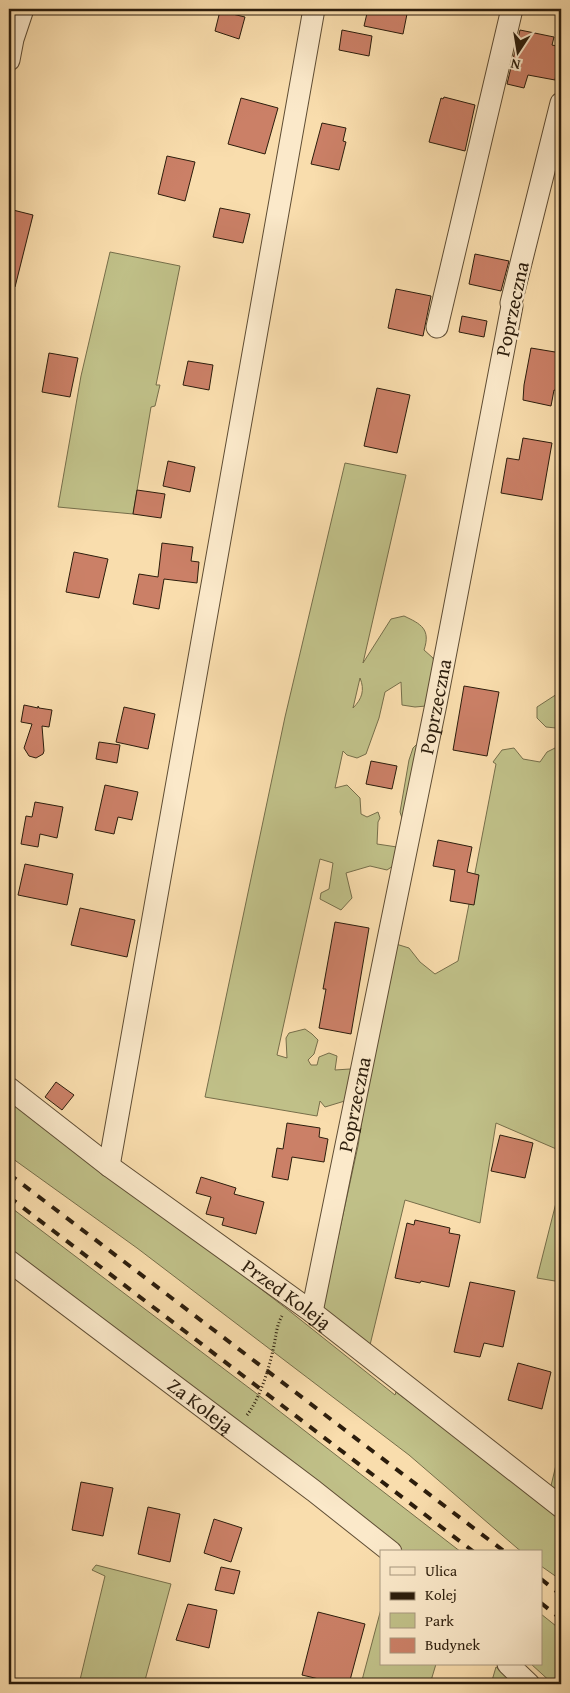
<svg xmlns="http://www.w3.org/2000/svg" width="570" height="1693" font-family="'Gentium Book Plus',serif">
	<rect width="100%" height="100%" fill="#f9ddad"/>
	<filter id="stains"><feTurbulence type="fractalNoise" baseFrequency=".004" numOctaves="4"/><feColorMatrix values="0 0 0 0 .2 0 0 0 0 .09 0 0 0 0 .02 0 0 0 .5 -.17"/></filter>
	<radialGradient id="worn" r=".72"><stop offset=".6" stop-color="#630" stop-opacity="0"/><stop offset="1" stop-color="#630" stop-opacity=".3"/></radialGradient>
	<g fill="#c0c088" stroke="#766e4a" fill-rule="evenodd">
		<path d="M110,252l70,14 -24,119h4l-5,21 -4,1 -18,107 -75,-7 23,-131z"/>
		<path d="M345,463l61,12 -43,188 28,-44 13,-3c17,8 27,13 20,34l9,8 3,11 -10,37 -11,1 -13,-2 -1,-23 -16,10 -6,26 -13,36 -9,4 -10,-3 -4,-4 -8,37 12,-3 13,13 1,16 6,3 11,-5 2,6 -2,4 -1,22 20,3 2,15 -12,8 -17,-4 -24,7 6,25 -11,12 -21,-11 1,-6 8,-4 4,-26 -13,-4 -43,196 10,3 -1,-20 3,-5 16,-4 7,5 6,6 -4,14 -6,6 3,5h6l2,-8 10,-4 8,3 -2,14 15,-1 5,7 -7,24 -23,7 -5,-6 -3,15 -112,-19 80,-380zM360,678c5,12 2,21 -7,30z"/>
		<path d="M557,694h4v30l-5,4 -10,-1 -9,-9v-11z"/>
		<path d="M421,740l-19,78 -2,-6 9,-52 4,-12z"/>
		<path d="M514,748l9,11 17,3 7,-10 8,-4 6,1v402l-65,-28 -16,100 -75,-23 -35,145 -48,-34 36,-165 15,-98 23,-104 13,4 11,14 15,12 23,-13 38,-197 -3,-2 9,-12z"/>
		<path d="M9,1096l278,213 108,86 1,-3 165,124v64l-20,-14v-14h-19l-5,-4 -108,-93 -272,-207 -128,-92z"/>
		<path d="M561,1183v99l-24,-4z"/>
		<path d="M9,1206l256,194 196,152h-62l-390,-302z"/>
		<path d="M561,1444v54l-11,-8z"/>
		<path d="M96,1565l75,19 -27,100h-65l26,-108 -13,-6z"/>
		<path d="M381,1609v55h55l-6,20h-69z"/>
		<path d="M541,1614l20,16v54h-8l-22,-20h10z"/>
		<path d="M496,1667l22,17h-27z"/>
	</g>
	<g fill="#cb8067" stroke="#2c1d0c">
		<path d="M368,9h40l-5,25 -39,-8z"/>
		<path d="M220,11l25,6 -6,22 -24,-8z"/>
		<path d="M342,30l30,6 -3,20 -30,-6z"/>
		<path d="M520,30l34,7 -2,8 9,2 -6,33 -27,-5 -4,13 -17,-4z"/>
		<path d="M444,97l31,8 -10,46 -36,-9 12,-44 2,1z"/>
		<path d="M241,98l37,10 -13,46 -37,-10z"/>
		<path d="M322,123l24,5 -3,13 3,1 -7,28 -28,-6z"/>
		<path d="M167,156l28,6 -10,39 -27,-7z"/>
		<path d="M220,208l30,6 -7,29 -30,-6z"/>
		<path d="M9,209l24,6 -18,72 -6,-1z"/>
		<path d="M475,254l34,7 -8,30 -32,-7z"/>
		<path d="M396,289l35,7 -8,40 -35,-8z"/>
		<path d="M462,316l25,5 -3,16 -25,-5z"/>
		<path d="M531,348l30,5v25l-2,13 -5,-1 -3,16 -28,-6 1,-15z"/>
		<path d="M49,353l29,5 -8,39 -28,-5z"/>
		<path d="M188,361l25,4 -4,25 -26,-5z"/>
		<path d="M377,388l33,7 -13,58 -33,-7z"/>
		<path d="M523,438l29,5 -10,57 -41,-7 6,-35 12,2z"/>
		<path d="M168,461l27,6 -5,25 -27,-6z"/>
		<path d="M137,490l28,4 -4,24 -28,-4z"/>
		<path d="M162,543l31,4 -2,14 8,1 -2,21 -33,-4 -5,30 -26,-5 6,-30 19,3z"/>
		<path d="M74,552l34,7 -9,39 -33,-6z"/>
		<path d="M464,686l35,6 -12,64 -34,-6z"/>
		<path d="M24,705l14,3v-2l1,2 13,2 -3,17 -7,-1 2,25 -1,3 -7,4 -7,-2 -5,-8 8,-24 -11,-2z"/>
		<path d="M124,707l31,7 -7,35 -32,-7z"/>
		<path d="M99,742l21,3 -3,18 -21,-4z"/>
		<path d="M371,761l26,5 -5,23 -26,-5z"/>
		<path d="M105,785l33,7 -6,28 -14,-3 -4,17 -19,-4z"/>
		<path d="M35,802l28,5 -6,31 -17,-4 -2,13 -17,-3 5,-28 6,1z"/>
		<path d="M438,840l34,7 -5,25 12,3 -5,30 -24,-4 5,-31 -22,-4z"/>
		<path d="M25,864l48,10 -6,31 -49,-10z"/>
		<path d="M80,908l55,12 -8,37 -56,-12z"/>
		<path d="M335,922l34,6 -18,106 -32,-6 7,-39h-3z"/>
		<path d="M56,1082l18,13 -12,15 -17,-13z"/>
		<path d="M287,1123l33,5 -1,9 9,2 -4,23 -32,-5 -4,23 -16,-3 5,-29 6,1z"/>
		<path d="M500,1135l33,8 -8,35 -34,-7z"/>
		<path d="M201,1177l35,11 -2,6 30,8 -8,32 -34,-9 2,-7 -18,-4 5,-17 -15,-4z"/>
		<path d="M415,1220l35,8 -1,5 11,2 -11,52 -28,-6 -1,2 -25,-5 12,-55 7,2z"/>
		<path d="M470,1282l45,9 -12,56 -19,-4 -4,14 -26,-5z"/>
		<path d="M518,1363l33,9 -9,37 -34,-9z"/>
		<path d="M81,1482l32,6 -10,48 -31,-6z"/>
		<path d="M148,1507l32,7 -10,48 -32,-8z"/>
		<path d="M214,1519l28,9 -11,34 -27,-9z"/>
		<path d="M221,1567l19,4 -6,23 -19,-4z"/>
		<path d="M188,1604l29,6 -8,38 -33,-8z"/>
		<path d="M318,1612l47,12 -16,60h-9l-38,-9z"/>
	</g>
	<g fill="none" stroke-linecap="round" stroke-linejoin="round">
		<g stroke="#5f4d34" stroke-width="23">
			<g id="minor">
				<path d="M9,60l4,-21 10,-30"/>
				<path d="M437,327l75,-318"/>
				<path id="s1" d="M9,1088l100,78 203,146 249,195"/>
				<path d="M109,1166l205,-1157"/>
				<path id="s2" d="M9,1261l305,230 77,61"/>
				<path id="s3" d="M312,1312l124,-608 76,-398 -1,-3 50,-200"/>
				<path d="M508,1664l21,20"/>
			</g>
		</g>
		<path stroke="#2c1d0c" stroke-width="3" stroke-dasharray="1 2.5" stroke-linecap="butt" d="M247,1415c12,-15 22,-46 26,-65 3,-12 3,-24 9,-34"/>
		<use href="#minor" stroke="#fbe9ca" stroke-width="21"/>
		<g stroke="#2c1d0c" stroke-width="4" stroke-dasharray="9 9" stroke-linecap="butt">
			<path d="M9,1174l496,378"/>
			<path d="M9,1197l465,355"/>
			<path d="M541,1579l20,16"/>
			<path d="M541,1603l20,16"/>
		</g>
	</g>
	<g text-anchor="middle" stroke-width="5" stroke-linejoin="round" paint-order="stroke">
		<g font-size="20" fill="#2c1d0c" stroke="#fbe9ca">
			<text transform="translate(512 309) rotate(-78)" y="7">Poprzeczna</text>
			<text dy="7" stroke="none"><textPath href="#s3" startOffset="618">Poprzeczna</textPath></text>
			<text dy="7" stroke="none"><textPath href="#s3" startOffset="212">Poprzeczna</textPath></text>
			<text dy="7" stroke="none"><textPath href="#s1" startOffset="346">Przed Koleją</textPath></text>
			<text dy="7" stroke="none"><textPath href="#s2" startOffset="240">Za Koleją</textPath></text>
		</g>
	</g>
	<rect width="570" height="1693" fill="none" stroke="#f9ddad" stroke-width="30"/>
	<rect x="10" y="10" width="550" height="1673" fill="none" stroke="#2c1d0c" stroke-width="2.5"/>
	<rect x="15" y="15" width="540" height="1663" fill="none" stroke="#2c1d0c"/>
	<rect x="380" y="1550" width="162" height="115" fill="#fbe9ca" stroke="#a8977e"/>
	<rect x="390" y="1567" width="25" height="8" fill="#fbe9ca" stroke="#a8977e"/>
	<text x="425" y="1576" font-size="15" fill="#2c1d0c">Ulica</text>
	<rect x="390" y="1592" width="25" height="8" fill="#2c1d0c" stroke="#a8977e"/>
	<text x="425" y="1600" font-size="15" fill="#2c1d0c">Kolej</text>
	<rect x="390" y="1613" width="25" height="15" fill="#c0c088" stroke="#a8977e"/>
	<text x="425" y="1626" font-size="15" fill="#2c1d0c">Park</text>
	<rect x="390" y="1638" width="25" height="15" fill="#cb8067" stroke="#a8977e"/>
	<text x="425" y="1650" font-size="15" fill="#2c1d0c">Budynek</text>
	<g transform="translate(518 52) rotate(192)" stroke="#fbe9ca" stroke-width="4" paint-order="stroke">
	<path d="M0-4L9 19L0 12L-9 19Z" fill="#2c1d0c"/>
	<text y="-8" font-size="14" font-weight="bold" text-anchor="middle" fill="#2c1d0c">N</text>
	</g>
	<rect width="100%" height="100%" filter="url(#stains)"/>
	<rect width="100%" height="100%" fill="url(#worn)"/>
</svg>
